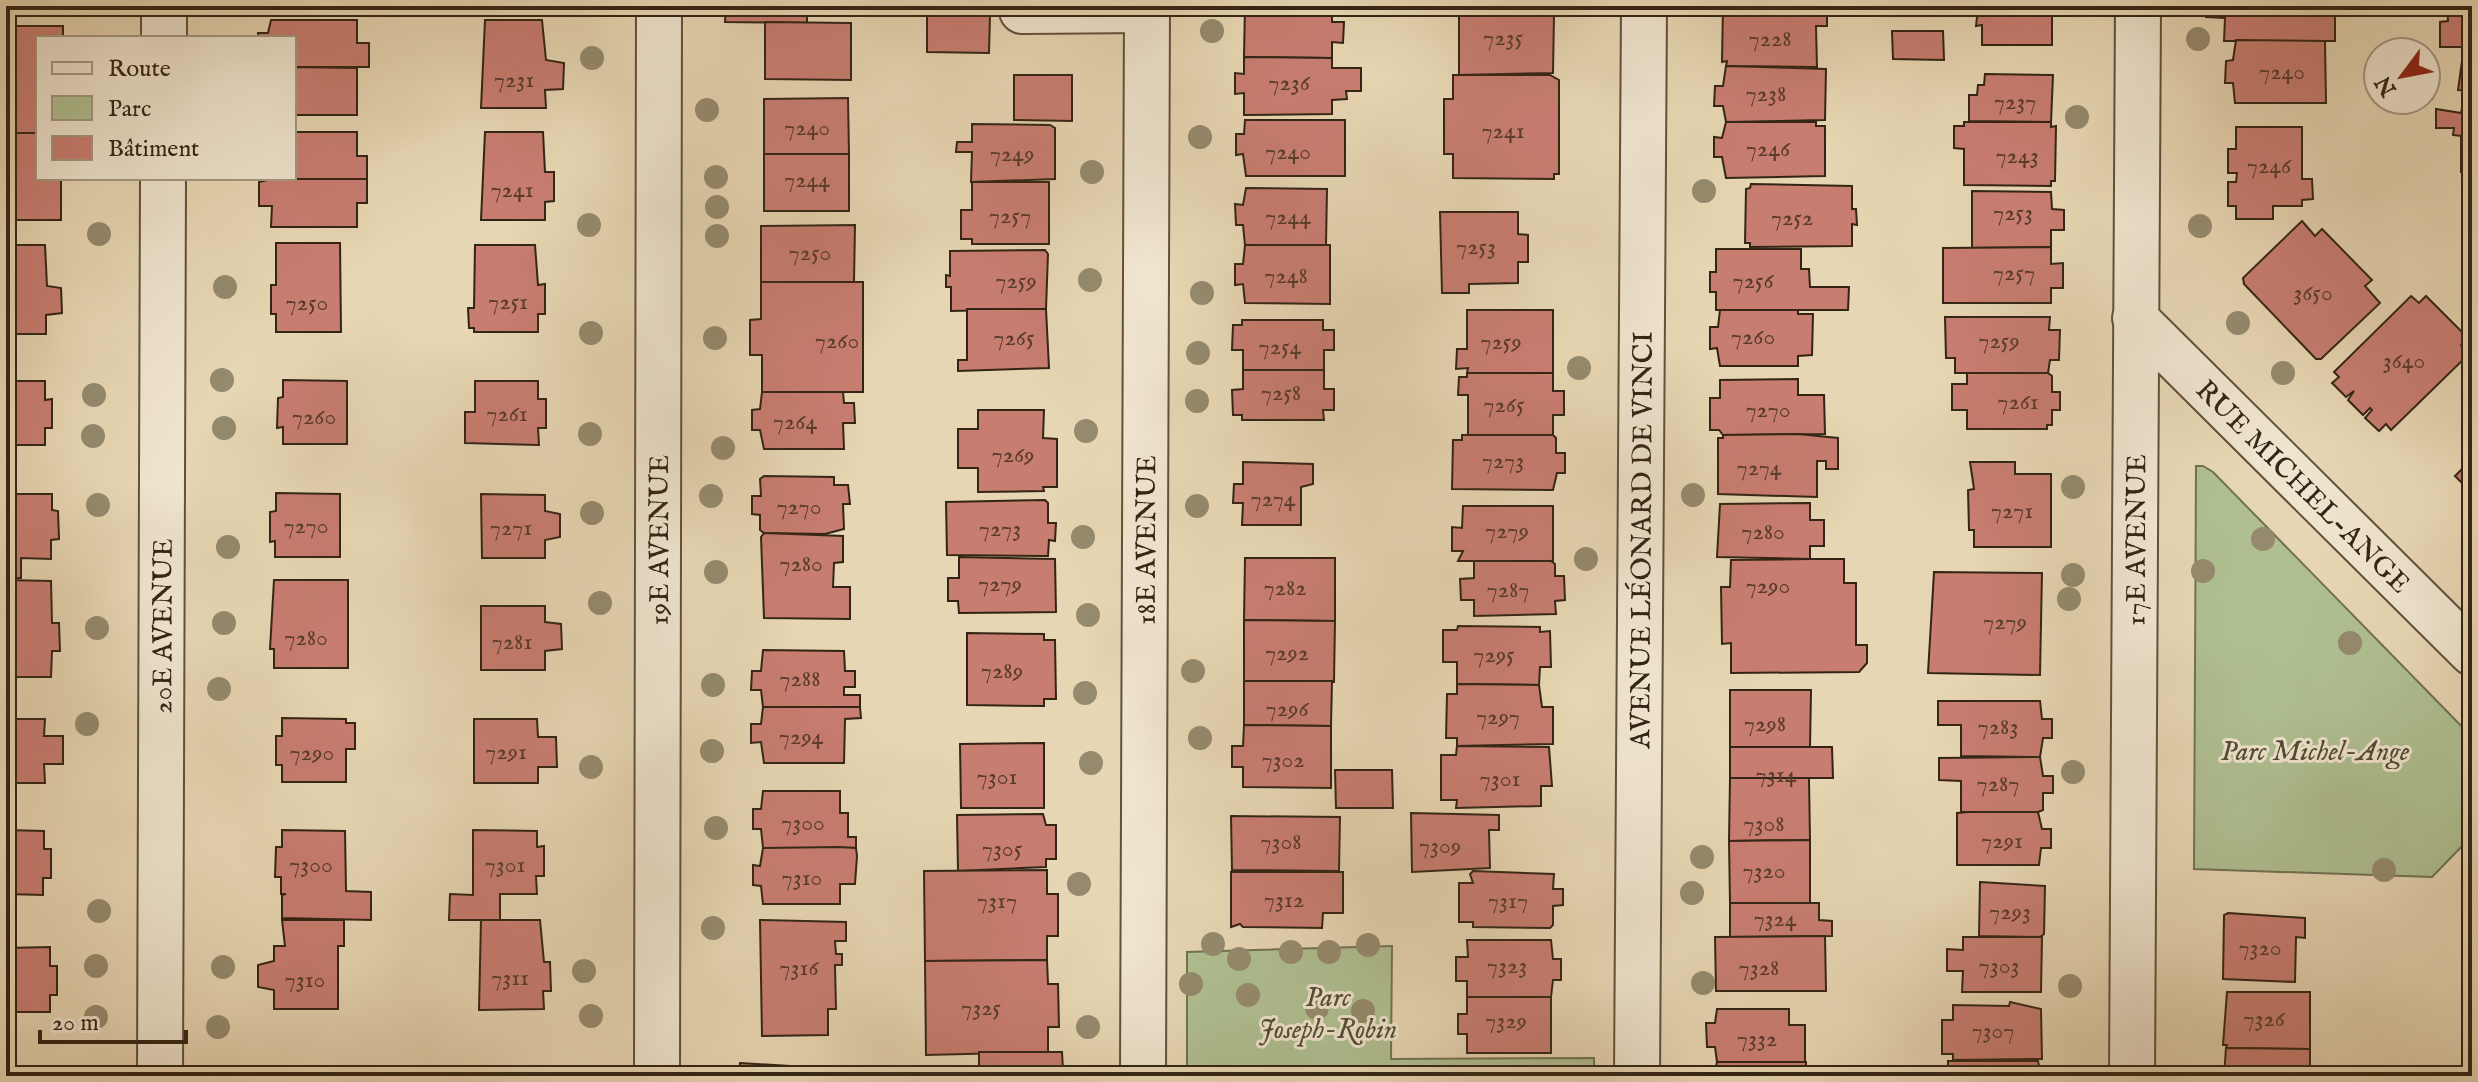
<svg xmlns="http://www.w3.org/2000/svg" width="2478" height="1082" font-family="'IM FELL English',serif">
	<rect width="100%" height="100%" fill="#e7d6b3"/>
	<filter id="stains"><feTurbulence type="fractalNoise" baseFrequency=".0025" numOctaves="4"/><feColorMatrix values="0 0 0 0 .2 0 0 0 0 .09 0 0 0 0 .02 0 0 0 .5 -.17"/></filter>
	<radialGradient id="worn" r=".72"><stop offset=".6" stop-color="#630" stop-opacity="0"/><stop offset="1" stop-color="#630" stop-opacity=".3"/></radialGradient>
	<g fill="#afbf91" stroke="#717253" stroke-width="2">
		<path d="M2196,466h7l10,6 259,265v99l-40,41 -238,-8z"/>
		<path d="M1392,946l-1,113 203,-1v18h-407v-124z"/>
	</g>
	<g fill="#c87d71" stroke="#332515" stroke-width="2">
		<path d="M726,6h81v17l-82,-1z"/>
		<path d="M1245,6h87v16h12l-1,21 -11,-1v16l-88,-1z"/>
		<path d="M1723,6h104v20h-11l1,41 -91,-1 1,-5 -5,1z"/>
		<path d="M1971,6h81v39h-70v-20l-6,1 1,-9 5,-3h-11z"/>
		<path d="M2206,6h129v35h-111l1,-23 -19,-1z"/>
		<path d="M2447,6h25v41h-32v-25l8,-1z"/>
		<path d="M1459,12l95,2 -1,59 -94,2z"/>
		<path d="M927,14l63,1 -1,38 -62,-1z"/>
		<path d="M271,20h86v23h12v24h-75v-29h-36v-5h10z"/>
		<path d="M485,20h57l4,40 18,3 -1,26 -18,1 1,18h-65z"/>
		<path d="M765,22l86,1v57l-86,-1z"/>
		<path d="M6,26h57v12h-25v95h-32z"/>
		<path d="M1892,31h51l1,29 -51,-1z"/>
		<path d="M2236,40l89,1 1,62h-91l-2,-20h-8l1,-22 7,-1z"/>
		<path d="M1244,57l88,1v10h29v23h-15l1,8 -15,1v14l-88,1v-22l-9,1v-21l9,1z"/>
		<path d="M2462,61h10v47v-17l-14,-1z"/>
		<path d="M1726,66l100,3 -1,51 -99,2 -3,-16h-9l1,-20h8z"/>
		<path d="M294,67l63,1v47h-63z"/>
		<path d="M1985,74l68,1 -2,47 -82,-1v-26h8l1,-10h6z"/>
		<path d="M1014,75h58v46l-58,-1z"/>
		<path d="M1453,75h97l9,5v94h-5v5l-101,-1v-24h-9v-55h9z"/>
		<path d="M848,98l1,56h-85v-55z"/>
		<path d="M2462,108h10v64h-11v-36l-8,-1 1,-7h-18v-19l25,4z"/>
		<path d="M1245,120h100v56h-99l-3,-22 -7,1v-21h8z"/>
		<path d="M1726,122h90v4h9v50l-99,2 -4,-21h-8v-20l8,1z"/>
		<path d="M1964,122h87v5l5,-1 -1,55h-4v5l-87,-1v-36l-10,-1v-22h10z"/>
		<path d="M972,124l78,1 5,3v51l-84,3 1,-30h-16l1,-10h15z"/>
		<path d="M2236,127h66v52h10l1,20 -11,1v6h-29v13h-37v-13h-8v-24h8l1,-9h-9v-24h8z"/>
		<path d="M294,132h63v24h10v23h-95l22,-1z"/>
		<path d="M485,132h58l2,40h9v29l-9,1v18h-64z"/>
		<path d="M6,133h32v45h23v42h-55z"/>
		<rect x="764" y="154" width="85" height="57"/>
		<path d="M272,179h95v24h-10v24h-86l1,-21h-13v-24z"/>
		<path d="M972,182h77v62h-77v-5h-11v-29h11z"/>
		<path d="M1751,184l101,2v23h4l1,16 -5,-1v22l-102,1v-4h-5l1,-54 4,-1z"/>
		<path d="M1246,188l81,1 -1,56h-81l-2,-20h-7l-1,-21 8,1z"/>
		<path d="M1972,191l79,1 1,17 12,1v20h-13v17l-79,1z"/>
		<path d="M1440,212h78v22l10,1v27h-10v21l-49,1v9h-27z"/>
		<path d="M2302,221l13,15 7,-7 50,51 -7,6 15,17 -59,56h-5l-72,-75 -1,-6z"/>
		<path d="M855,225l-1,57h-93v-56z"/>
		<path d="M276,243h64l1,89h-65v-18h-5v-29h5z"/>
		<path d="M6,245h39l2,41 14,2 1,25 -16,2v19h-40z"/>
		<path d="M475,245h60l3,40 7,-1v30h-7v18h-64v-4h-5l-1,-20h6z"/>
		<path d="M1245,245h85v59l-85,-1 -2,-19 -8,1v-21h8z"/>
		<path d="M2051,247v17l12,-1v25h-12v15h-108v-55z"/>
		<path d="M1716,249h85v20h8l1,18h39l-1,23h-132v-18h-6v-20h6z"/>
		<path d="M1045,250l3,4 -2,55 -95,2v-24h-5v-12l4,1v-25z"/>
		<path d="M761,282h102v110h-101v-37h-12v-35l11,-1z"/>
		<path d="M2411,296l8,7 7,-7 42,42 -7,7 8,9 -78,76 -5,-6 -7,7 -14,-13 7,-8 -2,-2 -7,7 -15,-15 6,-9 -8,6 -14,-14 7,-6 -5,-5z"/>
		<path d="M967,309h79l3,59 -91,3v-11h9z"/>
		<path d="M1467,310h86v63h-86l1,-5 -12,1 1,-20h10z"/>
		<path d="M1720,310h78v4h15l-1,41 -14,1v10h-78l-3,-18 -7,1v-22h8z"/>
		<path d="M1945,317h105l-1,13h11l-1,30h-9l-2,13h-93v-15h-9z"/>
		<path d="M1242,320h81v10h11v20h-10v20h-81v-20h-11l1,-25h9z"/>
		<path d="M1243,370h81v19h10v21h-11l1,10h-82v-5h-9l-1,-25 11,-1z"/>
		<path d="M1467,373h86v18h11v24h-11v20h-85v-40h-10l1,-18h8z"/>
		<path d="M1967,373h81l4,3v16h8v18h-8v15h-5v4h-80v-19h-15v-26h15z"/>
		<path d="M1798,379v16h26l1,39 -102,1 -4,-5h-9v-32h10v-18z"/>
		<path d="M283,380l64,1v63h-64v-17l-6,1 1,-30 5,-1z"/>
		<path d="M6,381h39v19l7,-1v29h-7v17h-39z"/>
		<path d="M475,381h63v18h8v29h-8l1,17 -74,-2v-31h10z"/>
		<path d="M762,392h81l1,11h10l1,20h-12l1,26h-80l-4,-19h-8v-20l8,-1z"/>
		<path d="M978,410h66l-1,28 14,1v48h-14l1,4 -66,1v-24h-20v-39h20z"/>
		<path d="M1798,434l40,4v31h-12v-8h-9v36l-99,-3v-56h5v-3z"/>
		<path d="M1462,435h91l3,3v15h9v20h-8l-4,17 -101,-1 1,-49h9z"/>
		<path d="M2472,459v32l-1,1 -16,-16z"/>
		<path d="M1243,462l70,2v20l-12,3v38h-59l1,-22h-10l1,-19h9z"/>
		<path d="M1970,462h45v12h36v73h-77v-17h-5l-1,-40 6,-1z"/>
		<path d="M764,476l70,1v8h14l2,19h-7l1,25 -19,5 -61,-1 -4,-3v-15l-8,-1v-18h9l-1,-17z"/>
		<path d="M276,493l64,1v63h-65v-16l-5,1v-30l6,-1z"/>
		<path d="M6,494h46v16l6,1 1,28 -8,1v19l-30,-1v20h-15z"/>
		<path d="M481,494l64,1v16l15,3v23l-15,3v18h-63z"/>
		<path d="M1045,500l3,3v20h8l-1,18 -6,-1 -1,16 -101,-1 -1,-53z"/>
		<path d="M1810,503v17h14v26h-14v13l-93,-2 3,-53z"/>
		<path d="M1463,506h90v55h-95l5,-10h-11v-24l10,1z"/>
		<path d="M764,533l79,3v26l-9,1 -1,24h17v32l-86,-1 -3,-81z"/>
		<path d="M959,557l96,2 1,53 -97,1 -1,-12h-10v-23h11z"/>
		<path d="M1245,558h90v63l-91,-1z"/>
		<path d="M1810,559h34v24h12v62h11v18l-8,9 -128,1v-30l-9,1 -1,-57h9l1,-27z"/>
		<path d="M1474,561h77l4,3v12h9l1,24 -10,1 1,13 -82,2v-16h-13l-1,-21 14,-1z"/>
		<path d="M1934,572l108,1 -2,102 -112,-2z"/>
		<path d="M6,580l45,1 1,42h7l1,28h-8l-1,26h-45z"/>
		<path d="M274,580h74v88h-74v-19h-4z"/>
		<path d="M481,606h64v16l16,2 1,25 -17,2v19h-64z"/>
		<path d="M1244,620l91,1 -1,61 -90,-1z"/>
		<path d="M1458,626l82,1v5l10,-1 1,36h-11l-1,18 -82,-1v-22h-14v-32h14z"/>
		<path d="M967,633l77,1v6h11l1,59h-12v7l-77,-1z"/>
		<path d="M763,650l81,1 1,20h10v16h-11v8h16v12h-97l-2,-17h-10l1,-19h9z"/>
		<path d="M1244,681h88l-1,45 -87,-1z"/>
		<path d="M1457,684l82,1 3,22h11v37l-96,2v-8h-11l1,-44h10z"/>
		<path d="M1730,690h81l-1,57h-80z"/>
		<path d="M1938,701h102l2,18h10v19h-9l-3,19 -79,-1v-31h-23z"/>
		<path d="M763,707h97l1,11 -16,1 -1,44h-80l-3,-21 -10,1v-19h10z"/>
		<path d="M282,718l64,1v4h9v26h-9v33h-64v-17h-6v-29h6z"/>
		<path d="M6,719h39l-1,17h19v28h-19l1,19h-39z"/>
		<path d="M474,719h63l1,18h18l1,30h-19v16h-64z"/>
		<path d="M1244,725l87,1v62l-88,-1v-20h-11v-21h11z"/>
		<path d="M1044,743v65h-83l-1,-64z"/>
		<path d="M1457,746l92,1 3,39h-11v20l-85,2 1,-8h-16v-45h15z"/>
		<path d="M1730,747h102l1,31h-103z"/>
		<path d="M2040,757l3,19h10v17h-10v17l-5,2h-77v-31l-22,-1v-22z"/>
		<path d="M1335,770h57l1,38h-57z"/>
		<path d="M1730,778h79l1,62 -81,1z"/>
		<path d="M763,791h77v22h8v24h8v11h-93l-2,-19h-8v-20h8z"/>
		<path d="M1969,812h69l4,17h9v19h-10l-2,17h-82v-52z"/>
		<path d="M1411,813l88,2v15h-10l1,38 -78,4z"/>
		<path d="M1043,814l3,11h10v34h-10v8l-88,4 -1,-56z"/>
		<path d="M1231,816l109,1 -1,54 -107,-1z"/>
		<path d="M6,830l38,1v18h7v29h-8v17l-37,-1z"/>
		<path d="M282,830l63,1 1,60 25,1v28l-89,-2v-23l4,-1h-5v-17h-6l1,-30h6z"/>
		<path d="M473,830l64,1v16l7,-1v30h-8l1,18h-37v26h-51l1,-26 23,1z"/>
		<path d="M1810,840v63h-80l-1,-62z"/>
		<path d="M839,847l17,1 1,8 -2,28h-15v20h-77l-2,-18 -8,-1v-20l7,1 3,-18z"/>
		<path d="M1047,870v24h11v42h-11v24l-122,1 -1,-90z"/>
		<path d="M1473,871l81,3 -1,15h10v16l-10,1v19l-3,3 -77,-1v-5h-14v-39h14l-3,-9z"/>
		<path d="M1231,872h112v41h-20l-1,15 -79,-1 -3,-3 -9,3z"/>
		<path d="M1980,882l65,4 -1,48 -4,3 -61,-1z"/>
		<path d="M1730,903h89v17l13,1v15l-102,1z"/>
		<path d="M2228,913l77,5v20l-9,-1 -1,45 -72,-3 1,-64z"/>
		<path d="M282,920h62v26h-6v63h-64v-19l-16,-3v-22l16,-4v-15h11z"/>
		<path d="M481,920h59l4,42h6l1,29h-8l1,18 -65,1z"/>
		<path d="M760,920l86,2v19h-11l1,13h6v11h-7l1,44h-8v26l-66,1z"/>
		<path d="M1825,936l1,55h-110l-1,-54z"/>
		<path d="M1963,937h79l-1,55h-79l1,-21h-16v-22l16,1z"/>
		<path d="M1467,940h84l2,19h8v21h-8l-2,17h-84v-16h-11v-24h12z"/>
		<path d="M50,947v19h7v29h-7v17h-44v-64z"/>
		<path d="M1047,960l1,24h10l1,43h-11v25l-122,3 -1,-94z"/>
		<path d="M2227,992h83v57l-84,-1 1,-3h-4z"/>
		<path d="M1467,997h84v56h-84v-19h-9v-20h9z"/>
		<path d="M2010,1002l31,7 1,50 -89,1v-6h-11v-34h11v-15l56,1z"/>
		<path d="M1717,1009h72v16h16v37h-88l-2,-15h-8l-1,-24h9z"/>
		<path d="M2226,1048l84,1v27h-86z"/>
		<path d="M979,1052h83l1,18 7,1v5h-102v-9l11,-1z"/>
		<path d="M1948,1061h90l3,15h-105v-10l12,1z"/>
		<path d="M1717,1062h89v14h-92z"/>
		<path d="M740,1063l66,4v9h-67z"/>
	</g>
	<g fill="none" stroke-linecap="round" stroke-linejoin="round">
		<g stroke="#60513c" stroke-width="48">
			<g id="minor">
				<path d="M1022,6v5l125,-1"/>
				<path d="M164,38v-32"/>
				<path id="s1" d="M2135,318l337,335"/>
				<path id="s2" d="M160,1076l3,-898"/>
				<path id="s3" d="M657,1076l2,-1070"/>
				<path id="s4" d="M1143,1076l4,-1070"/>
				<path id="s5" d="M1637,1076l7,-1070"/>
				<path id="s6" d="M2132,1076l6,-1070"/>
			</g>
		</g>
		<use href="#minor" stroke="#efe4ce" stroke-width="44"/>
	</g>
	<g fill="#958a6d">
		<circle cx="1212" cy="31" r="12"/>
		<circle cx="2198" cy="39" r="12"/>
		<circle cx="592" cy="58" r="12"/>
		<circle cx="707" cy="110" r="12"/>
		<circle cx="2077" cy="117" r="12"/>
		<circle cx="1200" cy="137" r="12"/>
		<circle cx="1092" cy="172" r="12"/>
		<circle cx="716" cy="177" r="12"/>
		<circle cx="1704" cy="191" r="12"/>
		<circle cx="717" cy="207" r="12"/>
		<circle cx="589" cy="225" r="12"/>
		<circle cx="2200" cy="226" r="12"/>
		<circle cx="99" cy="234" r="12"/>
		<circle cx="717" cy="236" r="12"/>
		<circle cx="1090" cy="280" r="12"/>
		<circle cx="225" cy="287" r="12"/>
		<circle cx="1202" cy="293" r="12"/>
		<circle cx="2238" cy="323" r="12"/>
		<circle cx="591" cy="333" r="12"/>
		<circle cx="715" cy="338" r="12"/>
		<circle cx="1198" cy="353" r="12"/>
		<circle cx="1579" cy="368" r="12"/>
		<circle cx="2283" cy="373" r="12"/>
		<circle cx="222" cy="380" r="12"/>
		<circle cx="94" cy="395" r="12"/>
		<circle cx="1197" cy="401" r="12"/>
		<circle cx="224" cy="428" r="12"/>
		<circle cx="1086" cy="431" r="12"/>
		<circle cx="590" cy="434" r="12"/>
		<circle cx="93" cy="436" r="12"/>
		<circle cx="723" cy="448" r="12"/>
		<circle cx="2073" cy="487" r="12"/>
		<circle cx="1693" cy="495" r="12"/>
		<circle cx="711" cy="496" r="12"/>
		<circle cx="98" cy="505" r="12"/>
		<circle cx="1197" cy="506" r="12"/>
		<circle cx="592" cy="513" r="12"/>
		<circle cx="1083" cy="537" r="12"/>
		<circle cx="2263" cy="539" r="12"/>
		<circle cx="228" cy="547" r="12"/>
		<circle cx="1586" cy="559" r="12"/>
		<circle cx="2203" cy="571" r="12"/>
		<circle cx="716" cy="572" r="12"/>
		<circle cx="2073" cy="575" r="12"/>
		<circle cx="2069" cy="599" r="12"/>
		<circle cx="600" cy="603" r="12"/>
		<circle cx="1088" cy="615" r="12"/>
		<circle cx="224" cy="623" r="12"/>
		<circle cx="97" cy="628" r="12"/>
		<circle cx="2350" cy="643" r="12"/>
		<circle cx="1193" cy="671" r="12"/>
		<circle cx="713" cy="685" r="12"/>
		<circle cx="219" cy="689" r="12"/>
		<circle cx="1085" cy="693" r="12"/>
		<circle cx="87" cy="724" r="12"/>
		<circle cx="1200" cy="738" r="12"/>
		<circle cx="712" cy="751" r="12"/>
		<circle cx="1091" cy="763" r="12"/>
		<circle cx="591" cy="767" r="12"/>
		<circle cx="2073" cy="772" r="12"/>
		<circle cx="716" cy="828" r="12"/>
		<circle cx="1702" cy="857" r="12"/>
		<circle cx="2384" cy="870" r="12"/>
		<circle cx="1079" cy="884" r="12"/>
		<circle cx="1692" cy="893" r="12"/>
		<circle cx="99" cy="911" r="12"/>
		<circle cx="713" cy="928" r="12"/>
		<circle cx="1213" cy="944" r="12"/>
		<circle cx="1368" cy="945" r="12"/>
		<circle cx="1291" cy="952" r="12"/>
		<circle cx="1329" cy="952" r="12"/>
		<circle cx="1239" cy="959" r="12"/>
		<circle cx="96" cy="966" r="12"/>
		<circle cx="223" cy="967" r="12"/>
		<circle cx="584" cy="971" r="12"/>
		<circle cx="1703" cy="983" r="12"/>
		<circle cx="1191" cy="984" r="12"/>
		<circle cx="2070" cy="986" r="12"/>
		<circle cx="1248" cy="995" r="12"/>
		<circle cx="1317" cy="1008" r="12"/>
		<circle cx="1363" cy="1011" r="12"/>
		<circle cx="591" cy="1016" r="12"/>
		<circle cx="96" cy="1017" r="12"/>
		<circle cx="218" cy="1027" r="12"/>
		<circle cx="1088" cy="1027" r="12"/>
	</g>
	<g text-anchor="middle" stroke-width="6" stroke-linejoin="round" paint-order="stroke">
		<g font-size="24" fill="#583b2c">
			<text x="1503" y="45">7235</text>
			<text x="1770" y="46">7228</text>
			<text x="2282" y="79">7240</text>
			<text x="514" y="87">7231</text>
			<text x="1289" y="90">7236</text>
			<text x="1766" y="101">7238</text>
			<text x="2015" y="109">7237</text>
			<text x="807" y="135">7240</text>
			<text x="1503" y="138">7241</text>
			<text x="1768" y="156">7246</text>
			<text x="1288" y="159">7240</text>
			<text x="1012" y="161">7249</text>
			<text x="2017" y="163">7243</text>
			<text x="2269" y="173">7246</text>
			<text x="807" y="187">7244</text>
			<text x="512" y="197">7241</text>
			<text x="2013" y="220">7253</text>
			<text x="1010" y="223">7257</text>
			<text x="1288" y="224">7244</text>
			<text x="1792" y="225">7252</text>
			<text x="1476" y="254">7253</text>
			<text x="810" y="260">7250</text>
			<text x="2014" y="280">7257</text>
			<text x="1286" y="283">7248</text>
			<text x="1016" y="288">7259</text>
			<text x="1753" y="288">7256</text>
			<text x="2313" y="300">3650</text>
			<text x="508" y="309">7251</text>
			<text x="307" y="310">7250</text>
			<text x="1753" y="344">7260</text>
			<text x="1014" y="345">7265</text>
			<text x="837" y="348">7260</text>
			<text x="1999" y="348">7259</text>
			<text x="1501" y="349">7259</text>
			<text x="1280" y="354">7254</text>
			<text x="2404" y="368">3640</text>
			<text x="1281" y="400">7258</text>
			<text x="2018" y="409">7261</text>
			<text x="1504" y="412">7265</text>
			<text x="1768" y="417">7270</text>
			<text x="507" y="421">7261</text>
			<text x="314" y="424">7260</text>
			<text x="795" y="429">7264</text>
			<text x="1013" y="462">7269</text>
			<text x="1503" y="468">7273</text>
			<text x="1759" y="475">7274</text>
			<text x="1273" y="506">7274</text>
			<text x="799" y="514">7270</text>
			<text x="2012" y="518">7271</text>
			<text x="306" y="533">7270</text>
			<text x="511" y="535">7271</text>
			<text x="1000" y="536">7273</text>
			<text x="1507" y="538">7279</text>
			<text x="1763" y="539">7280</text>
			<text x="801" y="571">7280</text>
			<text x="1000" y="591">7279</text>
			<text x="1768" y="593">7290</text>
			<text x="1285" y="595">7282</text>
			<text x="1508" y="597">7287</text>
			<text x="2005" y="629">7279</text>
			<text x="306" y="645">7280</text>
			<text x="512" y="649">7281</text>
			<text x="1287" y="660">7292</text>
			<text x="1494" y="662">7295</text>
			<text x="1002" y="678">7289</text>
			<text x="800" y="686">7288</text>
			<text x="1287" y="716">7296</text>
			<text x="1498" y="724">7297</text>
			<text x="1765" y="731">7298</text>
			<text x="1998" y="734">7283</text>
			<text x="801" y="744">7294</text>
			<text x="506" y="759">7291</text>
			<text x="312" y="760">7290</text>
			<text x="1283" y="767">7302</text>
			<text x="1776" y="782">7314</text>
			<text x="997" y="784">7301</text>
			<text x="1500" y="786">7301</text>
			<text x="1998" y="791">7287</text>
			<text x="803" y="830">7300</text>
			<text x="1764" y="831">7308</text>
			<text x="2002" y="848">7291</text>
			<text x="1281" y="849">7308</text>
			<text x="1440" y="853">7309</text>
			<text x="1002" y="856">7305</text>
			<text x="311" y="872">7300</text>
			<text x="505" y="872">7301</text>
			<text x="1764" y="878">7320</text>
			<text x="802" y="885">7310</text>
			<text x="1284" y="907">7312</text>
			<text x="997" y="908">7317</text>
			<text x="1508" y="908">7317</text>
			<text x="2010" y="919">7293</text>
			<text x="1775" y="926">7324</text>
			<text x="2260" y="955">7320</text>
			<text x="1507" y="973">7323</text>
			<text x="1999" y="973">7303</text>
			<text x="799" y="975">7316</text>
			<text x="1759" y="975">7328</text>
			<text x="510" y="985">7311</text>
			<text x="305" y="987">7310</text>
			<text x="981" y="1015">7325</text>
			<text x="2264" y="1026">7326</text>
			<text x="1506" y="1028">7329</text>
			<text x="1993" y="1038">7307</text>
			<text x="1757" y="1046">7332</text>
		</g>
		<g font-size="28" fill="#332515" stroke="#efe4ce">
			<text dy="10" stroke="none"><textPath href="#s1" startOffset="238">RUE MICHEL-ANGE</textPath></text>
			<text dy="10" stroke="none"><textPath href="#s3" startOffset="536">19E AVENUE</textPath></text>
			<text dy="10" stroke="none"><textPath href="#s4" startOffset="536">18E AVENUE</textPath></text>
			<text dy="10" stroke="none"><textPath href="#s5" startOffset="536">AVENUE LÉONARD DE VINCI</textPath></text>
			<text dy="10" stroke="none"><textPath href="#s6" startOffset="536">17E AVENUE</textPath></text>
			<text dy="10" stroke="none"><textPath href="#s2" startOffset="450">20E AVENUE</textPath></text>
		</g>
		<g font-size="28" font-style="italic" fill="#524c34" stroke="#efe4ce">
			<text x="2315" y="760">Parc Michel-Ange</text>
			<text x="1328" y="1006">Parc<tspan x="1328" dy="32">Joseph-Robin</tspan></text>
		</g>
	</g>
	<rect width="2478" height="1082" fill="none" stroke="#e7d6b3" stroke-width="32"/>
	<rect x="8" y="8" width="2462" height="1066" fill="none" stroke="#332515" stroke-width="4"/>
	<rect x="16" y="16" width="2446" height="1050" fill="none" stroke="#332515" stroke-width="2"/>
	<rect x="36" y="36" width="260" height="144" fill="#efe4ce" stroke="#a49884" stroke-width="2"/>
	<rect x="52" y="62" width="40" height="12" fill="#efe4ce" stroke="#a49884" stroke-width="2"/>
	<text x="108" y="76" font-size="24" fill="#332515">Route</text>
	<rect x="52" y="96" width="40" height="24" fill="#afbf91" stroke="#a49884" stroke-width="2"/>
	<text x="108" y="116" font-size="24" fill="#332515">Parc</text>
	<rect x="52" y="136" width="40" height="24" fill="#c87d71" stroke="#a49884" stroke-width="2"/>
	<text x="108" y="156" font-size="24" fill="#332515">Bâtiment</text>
	<g transform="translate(2402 76) rotate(238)"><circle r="38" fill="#efe4ce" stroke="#a49884" stroke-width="2"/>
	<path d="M0-6L14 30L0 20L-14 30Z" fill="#8f2418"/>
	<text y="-12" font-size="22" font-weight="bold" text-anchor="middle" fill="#332515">N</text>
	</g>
	<path d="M40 1030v12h146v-12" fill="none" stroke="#332515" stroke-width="4"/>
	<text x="52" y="1030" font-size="24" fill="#332515" stroke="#efe4ce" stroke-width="6" paint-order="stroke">20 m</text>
	<rect width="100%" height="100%" filter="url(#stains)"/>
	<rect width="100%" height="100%" fill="url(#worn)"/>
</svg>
